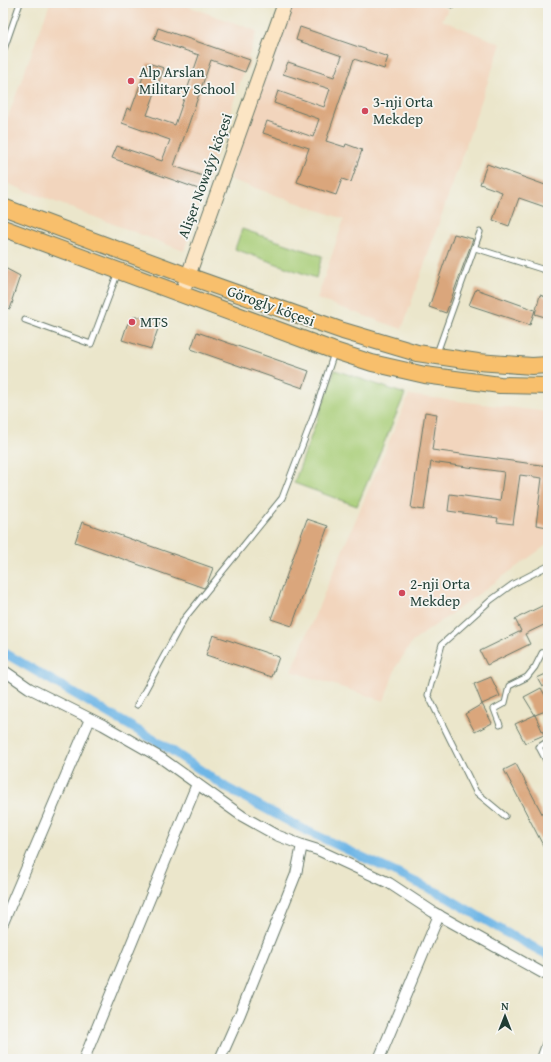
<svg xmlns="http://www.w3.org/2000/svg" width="551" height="1062" font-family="'Gentium Book Plus',serif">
	<rect width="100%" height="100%" fill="#f6f6f2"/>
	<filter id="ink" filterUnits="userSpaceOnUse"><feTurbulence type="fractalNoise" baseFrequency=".025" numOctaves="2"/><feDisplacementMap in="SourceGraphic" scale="8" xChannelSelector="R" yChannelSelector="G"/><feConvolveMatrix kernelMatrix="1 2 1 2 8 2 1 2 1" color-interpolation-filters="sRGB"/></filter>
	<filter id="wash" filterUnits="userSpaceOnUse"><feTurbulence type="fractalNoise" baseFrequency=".012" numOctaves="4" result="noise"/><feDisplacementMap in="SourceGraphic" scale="16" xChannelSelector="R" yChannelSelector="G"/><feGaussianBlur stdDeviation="0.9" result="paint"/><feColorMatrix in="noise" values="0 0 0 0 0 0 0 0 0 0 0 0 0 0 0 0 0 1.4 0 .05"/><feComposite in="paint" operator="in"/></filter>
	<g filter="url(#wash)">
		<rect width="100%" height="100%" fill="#ebe6cb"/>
		<g fill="#f2d5bd">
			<path d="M50,3h129l78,28 -73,220 -181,-69v-52z"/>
			<path d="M291,3h141l16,6 -6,11 59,24 -99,285 -85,-30 27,-80 -115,-40z"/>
			<path d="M409,395l139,17v132l-136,98 -16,25 -12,34 -93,-30z"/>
		</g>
		<g fill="#a8cd77" stroke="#648556">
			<path d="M242,229l80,27 -6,22 -81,-29z"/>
			<path d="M335,370l70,24 -48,112 -63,-23z"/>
		</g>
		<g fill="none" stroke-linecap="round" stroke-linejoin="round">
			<path stroke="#6eb6e6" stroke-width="9" d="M3,652l165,96 59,40 76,41 140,66 62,37 43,23"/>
		</g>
		<g id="blocks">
			<g fill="#daa67c">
				<path d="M300,27l88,30 -4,12 -30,-10 -28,82 19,6 1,-3 16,6 -11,32 -9,-3 -6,16 -39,-13 12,-34 -46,-15 4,-12 46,16 6,-18 -45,-16 4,-12 46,16 6,-18 -47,-15 5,-12 46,15 8,-21 -46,-16z"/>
				<path d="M158,28l92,32 -5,12 -34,-12 -37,106 34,12 -4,13 -92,-33 5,-12 45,15 8,-21 -48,-17 5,-15 4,2 17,-47 16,5 -17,47 28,10 24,-70 -45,-15z"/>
				<path d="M487,164l61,22v22l-29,-10 -10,28 -16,-6 9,-28 -22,-8z"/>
				<path d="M454,234l19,5 -27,74 -17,-6z"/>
				<path d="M3,267l17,9 -8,24 1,1 -3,8 -7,-3z"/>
				<path d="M476,289l59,21 -5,15 -61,-20z"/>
				<path d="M540,295l8,3v20l-13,-4z"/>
				<path d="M133,317h9l18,6 -9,26 -29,-9 5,-15z"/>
				<path d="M197,332l112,39 -6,17 -112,-39z"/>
				<path d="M425,412l12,2 -5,36 116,16v61l-12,-2 6,-47 -22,-3 -7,49 -16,-2 1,-4 -50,-7 2,-17 50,7 4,-29 -73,-10 -7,48 -13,-2z"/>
				<path d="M307,519l21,7 -36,100 -21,-7z"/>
				<path d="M82,522l131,46 -6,16 -3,4 -129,-46z"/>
				<path d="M548,603v20l-23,11 5,10 -43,21 -7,-14 41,-20 -6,-12z"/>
				<path d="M213,635l66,22 -7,20 -66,-22z"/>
				<path d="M548,673v11l-6,3 -5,-9z"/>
				<path d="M491,677l9,19 -18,8 -8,-20z"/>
				<path d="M541,688l7,13v9l-13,5 -11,-18z"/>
				<path d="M482,704l10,19 -17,9 -10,-18z"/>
				<path d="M535,715l9,20 -19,8 -10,-19z"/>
				<path d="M516,764l32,61v30l-44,-85z"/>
			</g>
		</g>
	</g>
	<g filter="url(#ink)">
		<use href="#blocks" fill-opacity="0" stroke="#667869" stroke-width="1"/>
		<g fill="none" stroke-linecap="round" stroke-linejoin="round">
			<g stroke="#667869" stroke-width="7">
				<g id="lane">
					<path d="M447,3l6,2v-2"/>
					<path d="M3,52l17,-49"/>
					<path d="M475,248l73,23"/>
					<path d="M25,320l66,24 27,-72"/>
					<path d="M437,353l43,-121"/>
					<path d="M137,705l47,-86 98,-121 30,-78 22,-67"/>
					<path d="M500,725l-6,-16 11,-6 4,-17 18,-9 8,-10 7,-14 6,-3"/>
					<path d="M548,741l-9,6 9,17"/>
					<path d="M505,816l-29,-24 -48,-97 14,-51 49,-44 22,-16 35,-18"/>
				</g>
			</g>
			<g stroke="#667869" stroke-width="12">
				<g id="street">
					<path d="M3,670l26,18 74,37 58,33 81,58 34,19 26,10 16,5 71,33 44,29 115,64"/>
					<path d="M3,923l87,-204"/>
					<path d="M84,1059l113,-275"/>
					<path d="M220,1059l20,-45 56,-140 6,-29"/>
					<path d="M379,1059l60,-144"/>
					<path d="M542,1059l6,-17"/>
				</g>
			</g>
			<g stroke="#667869" stroke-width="16">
				<path id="secondary" d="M182,293l103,-290"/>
			</g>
			<g stroke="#667869" stroke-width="18">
				<g id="primary">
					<path d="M3,207l185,69 155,55 74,22 61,9 54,4 16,-1"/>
					<path d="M3,228l329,122 40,13 53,12 75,10 48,1"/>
				</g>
			</g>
			<use href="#lane" stroke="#fff" stroke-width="5"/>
			<use href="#street" stroke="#fff" stroke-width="10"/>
			<use href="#secondary" stroke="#fce5c4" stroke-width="14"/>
			<use href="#primary" stroke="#f8bf6c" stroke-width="16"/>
		</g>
	</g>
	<g fill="#d1495b" stroke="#f6f6f2" stroke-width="1.5">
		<circle cx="131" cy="81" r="4"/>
		<circle cx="365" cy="111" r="4"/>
		<circle cx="132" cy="322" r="4"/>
		<circle cx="402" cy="593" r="4"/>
	</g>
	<g text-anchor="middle" stroke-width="3.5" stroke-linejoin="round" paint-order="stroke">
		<g font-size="15" fill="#1f3d34" stroke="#f6f6f2" text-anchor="start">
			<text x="139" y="77">Alp Arslan<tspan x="139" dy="17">Military School</tspan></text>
			<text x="373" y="107">3-nji Orta<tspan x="373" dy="17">Mekdep</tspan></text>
			<text x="140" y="327">MTS</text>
			<text x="410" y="589">2-nji Orta<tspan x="410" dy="17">Mekdep</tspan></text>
		</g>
		<g font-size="15" fill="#1f3d34" stroke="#f6f6f2">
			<text transform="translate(205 176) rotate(-70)" y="5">Alişer Nowaýy köçesi</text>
			<text transform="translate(271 306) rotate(20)" y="5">Görogly köçesi</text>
		</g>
	</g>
	<rect width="551" height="1062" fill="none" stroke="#f6f6f2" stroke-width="16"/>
	<g transform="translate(505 1016)" stroke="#f6f6f2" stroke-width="3" paint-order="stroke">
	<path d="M0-3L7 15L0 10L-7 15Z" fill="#1f3d34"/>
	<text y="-6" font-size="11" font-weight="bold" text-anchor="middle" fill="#1f3d34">N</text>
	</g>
</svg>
